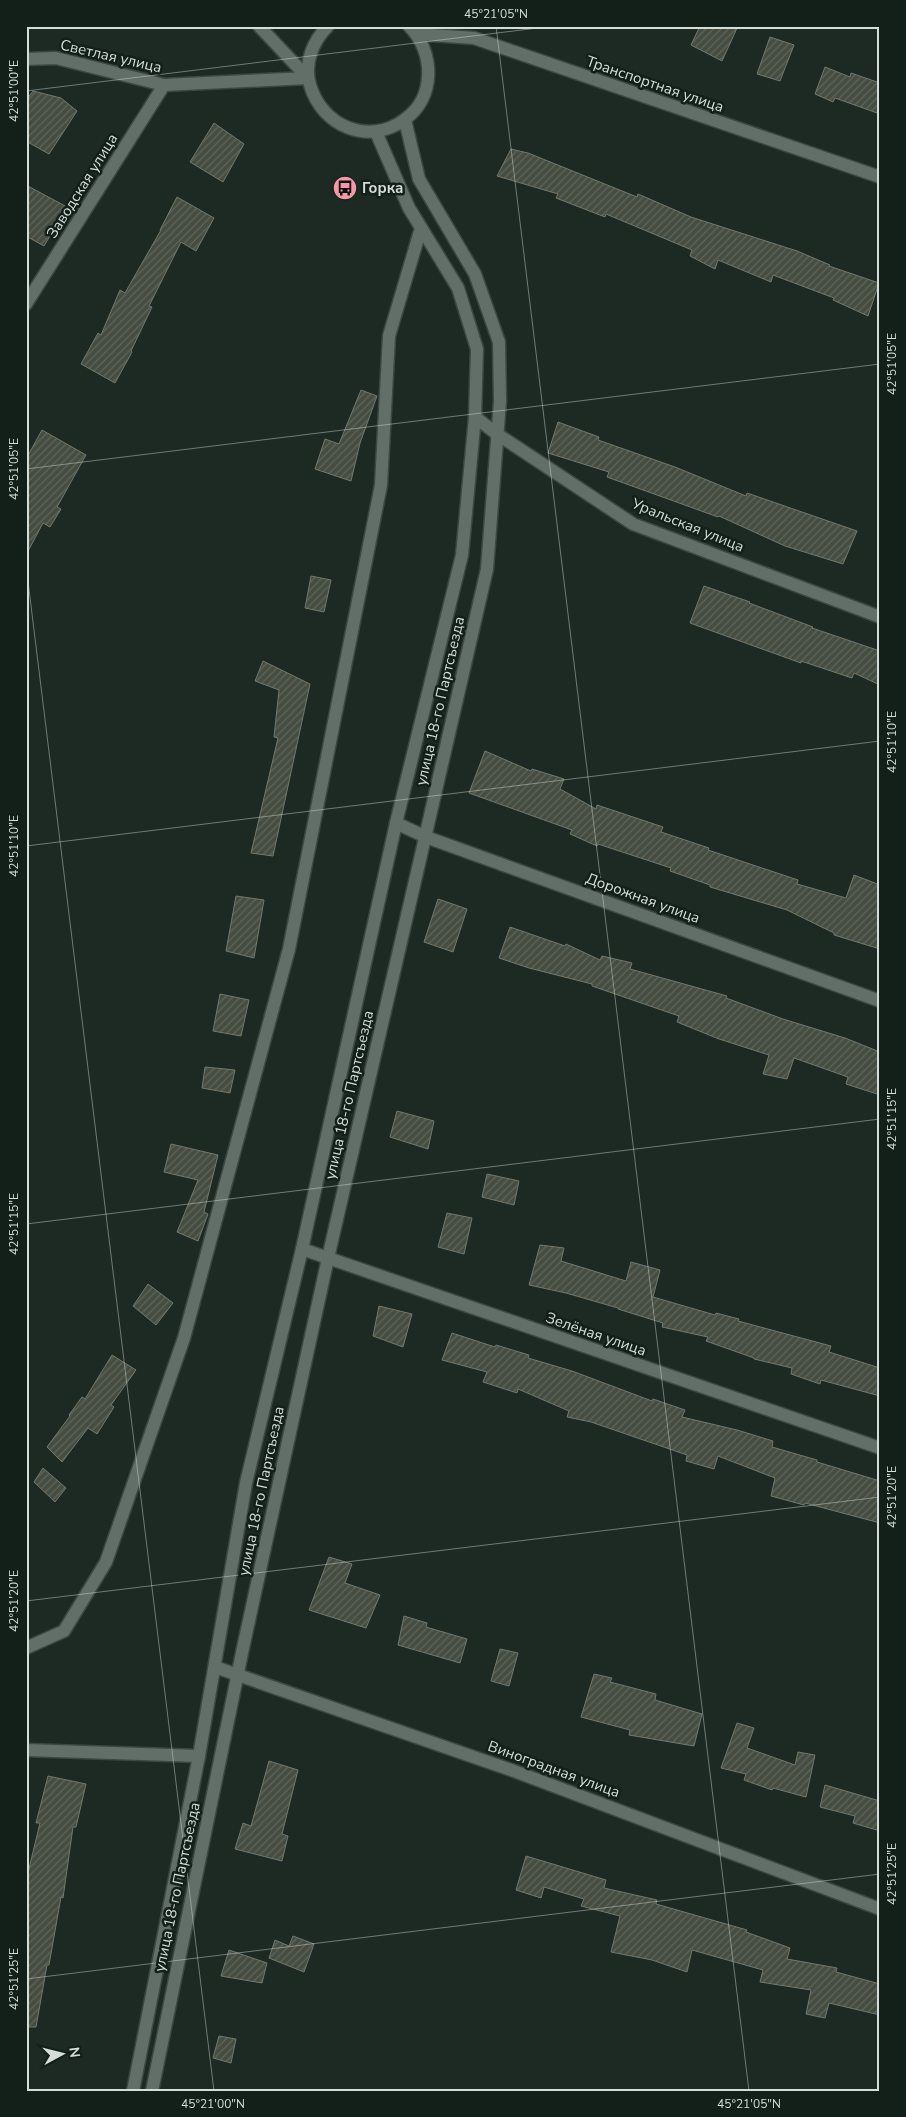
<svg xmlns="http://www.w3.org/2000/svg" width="906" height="2117" font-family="'Nunito Sans',sans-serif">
	<defs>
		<pattern id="building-hatch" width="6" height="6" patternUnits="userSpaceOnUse" patternTransform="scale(1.25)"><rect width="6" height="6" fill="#454c40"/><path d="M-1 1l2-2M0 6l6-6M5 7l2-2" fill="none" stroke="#5f655b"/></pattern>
	</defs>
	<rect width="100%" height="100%" fill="#1d2923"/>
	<g fill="url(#building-hatch)" stroke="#72796d">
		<path d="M700,26h38l-16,35 -31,-16z"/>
		<path d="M770,37l24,8 -14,36 -23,-7z"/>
		<path d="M825,67l25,10 1,-4 29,10v31l-45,-16 -2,4 -18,-8z"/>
		<path d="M33,91l28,7 16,13 -28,43 -23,-13v-41z"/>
		<path d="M214,123l30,21 -21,38 -33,-20z"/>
		<path d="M511,149l17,4 109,44 1,-3 53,23 106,34 33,14 -1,1 50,17 -11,33 -35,-16 1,-2 -61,-23 -2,7 -53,-22 -3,9 -25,-13 2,-6 -86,-36 -1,3 -49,-19 2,-4 -61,-18z"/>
		<path d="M26,185l41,22 -23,39 -18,-10z"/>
		<path d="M177,197l37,21 -18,33 -15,-9 -32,64 3,1 -21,44 1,1 -17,31 -34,-19 17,-31 3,2 19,-45 5,3 36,-63h-1z"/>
		<path d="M361,390l16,6 -17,47 -9,38 -36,-12 10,-30 14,5z"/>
		<path d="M558,422l41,15 -1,3 77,27 71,29 1,-3 110,38 -14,33 -58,-18 -66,-30 -1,1 -111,-40 2,-5 -61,-19z"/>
		<path d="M42,430l44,25 -29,52 4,2 -11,18 -7,-4 -17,32v-96z"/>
		<path d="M311,576l20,4 -7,32 -19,-4z"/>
		<path d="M704,586l46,16 -1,1 64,24 -1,1 68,23v34l-26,-12 -2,5 -51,-17v2l-111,-40z"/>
		<path d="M263,661l47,23 -37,172 -22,-3 27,-115 -4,-1 5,-47 -24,-9z"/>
		<path d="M485,751l46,20 1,-2 32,10 -4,10 36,20 1,-4 66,22 -2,5 48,16 -1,2 90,30 -1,4 49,14 8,-23 26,10v64l-46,-14v-2l-47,-23 -77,-23v-2l-40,-14 1,-3 -73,-24 -1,2 -27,-12 2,-4 -103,-37z"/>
		<path d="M236,896l28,4 -10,58 -28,-7z"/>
		<path d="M438,899l29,10 -14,43 -29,-10z"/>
		<path d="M510,927l55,19 1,-2 34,16 2,-4 30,7 -2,6 97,27 -1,2 57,21 62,19 35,14v32l-3,10 -31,-10 2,-7 -54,-19 -7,21 -24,-5 6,-19 -50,-16 -42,-17 2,-6 -87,-30v-2l-63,-16 -30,-10z"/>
		<path d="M220,994l29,6 -8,36 -28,-5z"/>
		<path d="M205,1067l30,3 -5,23 -28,-5z"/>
		<path d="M397,1111l37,10 -6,28 -38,-12z"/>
		<path d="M171,1144l47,11 -14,57 4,2 -10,27 -21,-9 21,-52 -34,-8z"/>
		<path d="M487,1174l32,7 -5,24 -32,-8z"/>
		<path d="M447,1213l25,5 -8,36 -26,-7z"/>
		<path d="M540,1245l24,3 -3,13 65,20 5,-19 29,8 -7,27 62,18 1,-2 23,6 -1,2 93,25 -2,6 51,16v28l-59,-16 -1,4 -29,-10 1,-6 -38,-9v-1l-48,-17 2,-4 -46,-10 1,-4 -45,-14v-1l-52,-15 -37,-8z"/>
		<path d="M148,1284l25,19 -17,22 -23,-19z"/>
		<path d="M379,1306l33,8 -9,33 -30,-11z"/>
		<path d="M452,1333l43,14 1,-2 33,10 -1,3 44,13 80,30 1,-2 32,11 -3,7 55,13 36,11 -1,6 45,13v2l63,19v42l-75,-20 -1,2 -33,-9 4,-18 -57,-22 -4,13 -28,-8 1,-6 -96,-33 -24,-5 2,-6 -51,-22 -1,4 -34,-11 4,-10 -45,-12z"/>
		<path d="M112,1355l24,15 -25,35 3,2 -17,27 -9,-6 -26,34 -15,-15 23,-31 -1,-1 13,-18 3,2z"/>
		<path d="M43,1468l23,20 -11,14 -21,-20z"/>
		<path d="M329,1557l23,7 -7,19 35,12 -14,33 -57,-18z"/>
		<path d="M404,1616l23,7 -1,4 41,12 -7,24 -62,-18z"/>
		<path d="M500,1649l18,4 -9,33 -18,-5z"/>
		<path d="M594,1674l18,4 -2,4 46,12 -1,6 47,14 -8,32 -65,-11 1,-5 -49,-13z"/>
		<path d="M737,1723l17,5 -7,20 48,17 3,-13 17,3 -9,42 -33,-9 -1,2 -28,-10 2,-6 -25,-6z"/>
		<path d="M269,1761l29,9 -16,64 6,2 -6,25 -47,-12 8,-26 8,3z"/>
		<path d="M48,1776l38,8 -10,43h-3l-10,71 -2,-1 -12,68h-2l-11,62h-10v-146l14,-58h-4z"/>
		<path d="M825,1785l55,16v30l-27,-8 2,-7 -35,-9z"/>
		<path d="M526,1856l80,24 -2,8 53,12 -1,4 91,26 -1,2 44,16 -3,11 50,9 -1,4 44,12v31l-51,-12 -4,15 -19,-4 5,-24 -51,-8 3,-12 -71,-20 -5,22 -35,-12 -41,-8 9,-36 -39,-10 3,-7 -40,-12 -3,11 -25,-8z"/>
		<path d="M293,1936l21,8 -10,28 -35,-14 6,-18 14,6z"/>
		<path d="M229,1950l38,13 -5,20 -41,-7z"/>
		<path d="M219,2036l17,3 -5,24 -18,-5z"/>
	</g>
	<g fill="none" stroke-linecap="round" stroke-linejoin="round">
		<g stroke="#3c4741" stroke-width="15">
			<g id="minor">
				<path d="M417,34l57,4 406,139"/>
				<path d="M26,59l30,-1 108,27 144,-7"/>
				<path d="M26,304l138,-219"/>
				<path d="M475,417l22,17 136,90 247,93"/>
				<path d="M396,823l30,14 454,164"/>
				<path d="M302,1249l578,199"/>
				<path d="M26,1648l38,-17 42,-69 78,-224 105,-389 92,-464 8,-149 32,-108"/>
				<path d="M215,1667l299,104 366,138"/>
				<path d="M26,1750l173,6"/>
			</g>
		</g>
		<g stroke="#3c4741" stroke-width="15">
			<g id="secondary">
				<path d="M259,26l49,52"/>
				<path d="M328,26c-16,16 -24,38 -18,59 12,41 58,61 94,35 32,-22 31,-68 5,-94"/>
				<path d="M133,2091l66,-335 47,-273 56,-234 94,-426 66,-268 13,-138 2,-68 -19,-61 -49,-80 -33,-76"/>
				<path d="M152,2091l91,-443 85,-390 159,-689 13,-168 -1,-59 -24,-68 -56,-95 -14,-59"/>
			</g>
		</g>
		<use href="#minor" stroke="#616f68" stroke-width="12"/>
		<use href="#secondary" stroke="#616f68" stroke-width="12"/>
	</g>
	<path fill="none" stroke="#d5ddd9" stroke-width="1" stroke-opacity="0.45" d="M496,26l253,2065M26,91l528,-65M26,469l854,-105M26,565l188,1526M26,846l854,-105M26,1224l854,-105M26,1601l854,-104M26,1979l854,-105"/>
	<defs>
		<g id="bus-disc" transform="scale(1.25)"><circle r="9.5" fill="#f49aa6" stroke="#13201a"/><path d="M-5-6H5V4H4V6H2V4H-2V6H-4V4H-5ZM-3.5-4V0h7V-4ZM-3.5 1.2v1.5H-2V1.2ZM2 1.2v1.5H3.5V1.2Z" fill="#111"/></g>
	</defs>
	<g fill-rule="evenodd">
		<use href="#bus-disc" x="345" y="188"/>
	</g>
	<g text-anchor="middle" stroke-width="5" stroke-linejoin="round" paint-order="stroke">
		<g font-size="15" fill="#d5ddd9" stroke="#13201a">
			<text transform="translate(111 56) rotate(13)" y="5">Светлая улица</text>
			<text transform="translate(655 84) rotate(19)" y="5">Транспортная улица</text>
			<text transform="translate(82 186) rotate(-58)" y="5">Заводская улица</text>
			<text transform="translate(688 525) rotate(22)" y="5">Уральская улица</text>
			<text transform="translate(440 701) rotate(-77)" y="5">улица 18-го Партсъезда</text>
			<text transform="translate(643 898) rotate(20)" y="5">Дорожная улица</text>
			<text transform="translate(349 1095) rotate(-77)" y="5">улица 18-го Партсъезда</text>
			<text transform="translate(596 1334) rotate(19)" y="5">Зелёная улица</text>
			<text transform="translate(261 1491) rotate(-78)" y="5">улица 18-го Партсъезда</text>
			<text transform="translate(554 1769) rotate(20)" y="5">Виноградная улица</text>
			<text transform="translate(177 1887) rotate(-78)" y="5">улица 18-го Партсъезда</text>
		</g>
		<g font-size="15" font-weight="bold" fill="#d5ddd9" stroke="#13201a" text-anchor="start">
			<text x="362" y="193">Горка</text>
		</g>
	</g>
	<rect width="906" height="2117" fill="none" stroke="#13201a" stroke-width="55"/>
	<g transform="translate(62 2054) rotate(83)" stroke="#13201a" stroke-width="4" paint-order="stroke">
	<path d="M0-4L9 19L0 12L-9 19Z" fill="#d5ddd9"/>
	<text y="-8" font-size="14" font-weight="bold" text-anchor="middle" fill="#d5ddd9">N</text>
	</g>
	<rect x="28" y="28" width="850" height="2062" fill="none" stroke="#d5ddd9" stroke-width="2"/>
	<g font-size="12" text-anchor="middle" fill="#d5ddd9">
		<text x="496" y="18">45°21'05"N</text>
		<text transform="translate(14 91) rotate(-90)" y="4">42°51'00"E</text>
		<text transform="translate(892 364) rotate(-90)" y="4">42°51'05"E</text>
		<text transform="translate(14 469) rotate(-90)" y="4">42°51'05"E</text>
		<text transform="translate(892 742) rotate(-90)" y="4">42°51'10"E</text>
		<text transform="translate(14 846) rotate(-90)" y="4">42°51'10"E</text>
		<text transform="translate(892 1119) rotate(-90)" y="4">42°51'15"E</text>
		<text transform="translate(14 1224) rotate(-90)" y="4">42°51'15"E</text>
		<text transform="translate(892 1497) rotate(-90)" y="4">42°51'20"E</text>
		<text transform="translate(14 1601) rotate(-90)" y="4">42°51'20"E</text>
		<text transform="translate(892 1874) rotate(-90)" y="4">42°51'25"E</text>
		<text transform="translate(14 1979) rotate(-90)" y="4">42°51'25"E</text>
		<text x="213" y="2108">45°21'00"N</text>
		<text x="749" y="2108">45°21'05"N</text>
	</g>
</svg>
